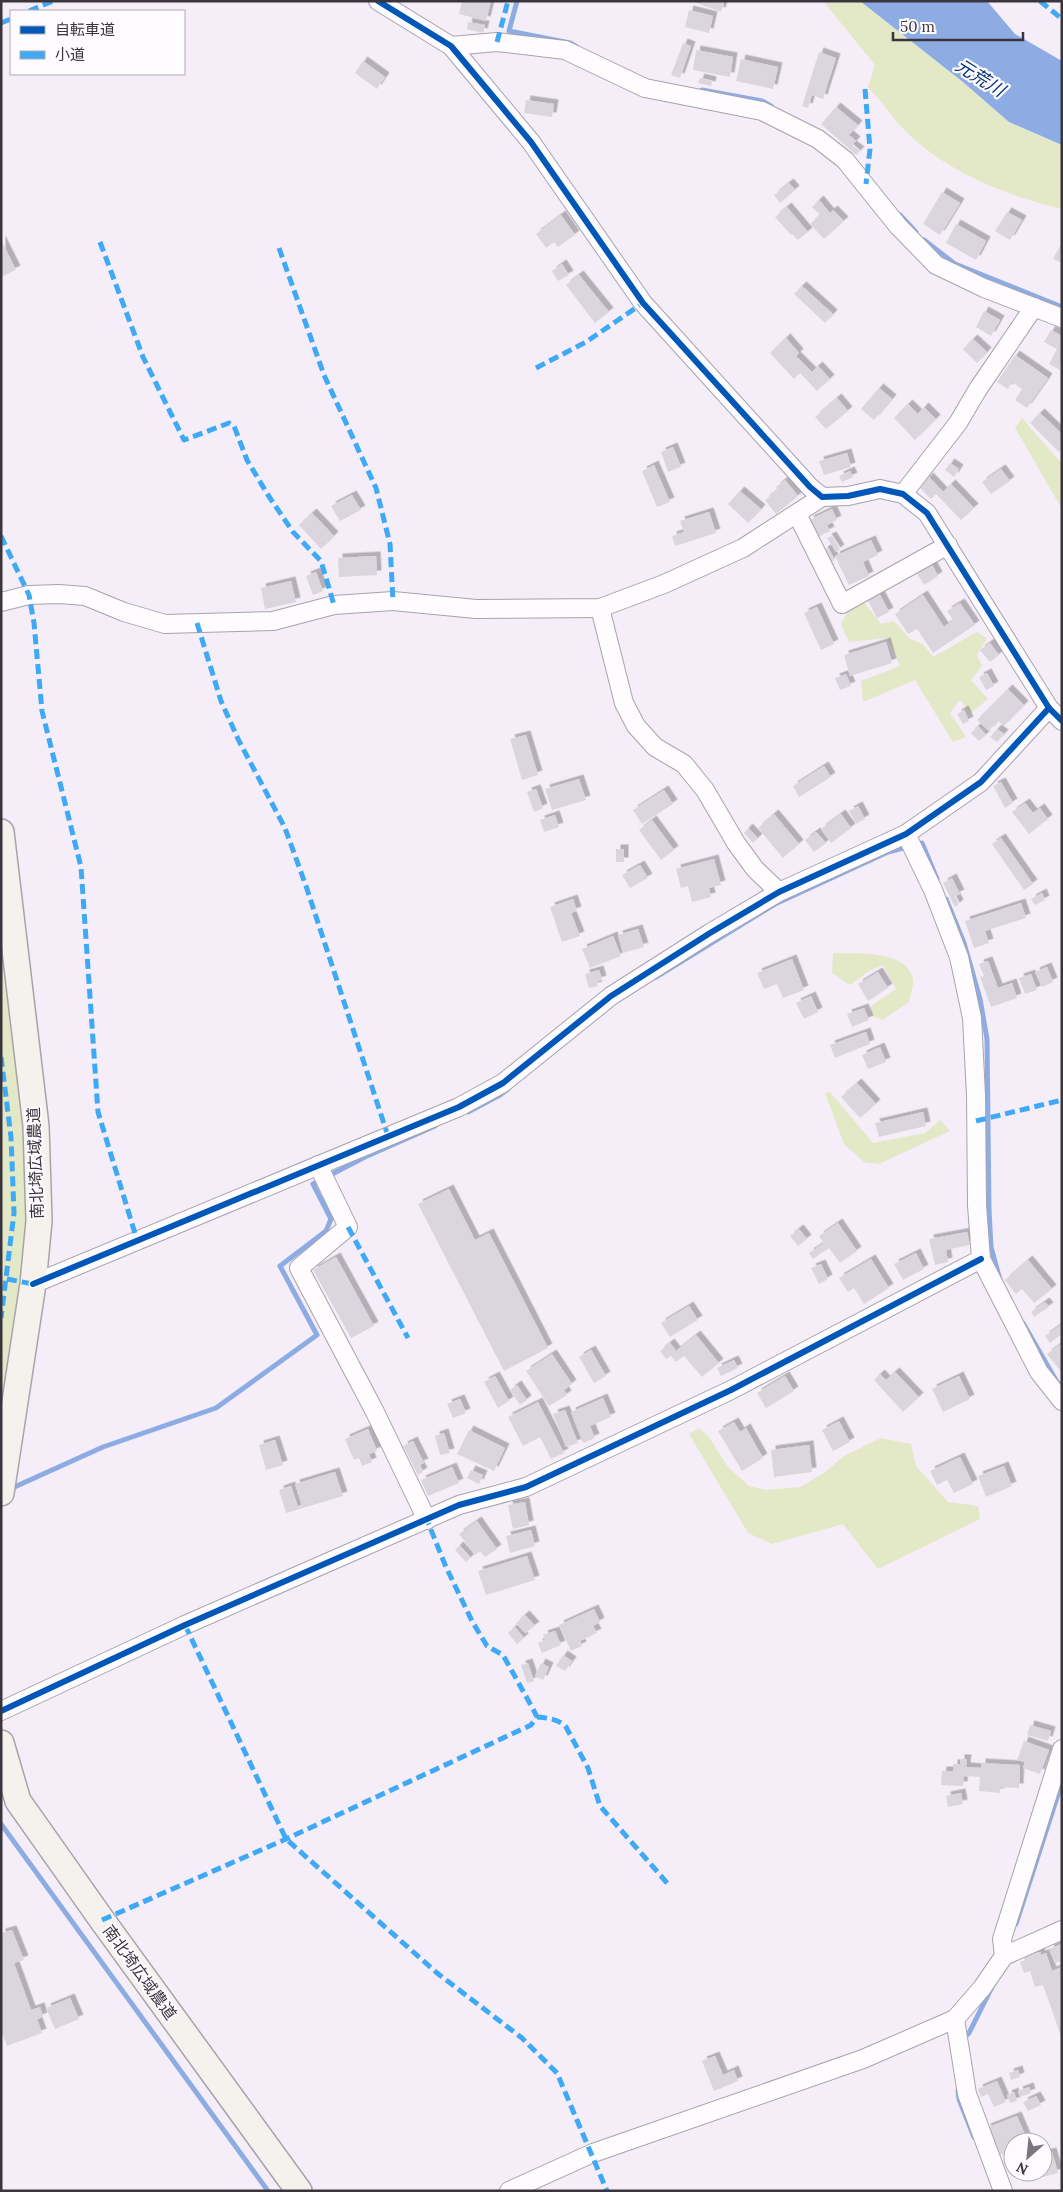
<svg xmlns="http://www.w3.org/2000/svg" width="1063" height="2192" font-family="Lora,'Noto Sans JP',serif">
	<defs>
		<filter id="shadow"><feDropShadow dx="4.5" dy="-4.5" stdDeviation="0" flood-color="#0004"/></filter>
	</defs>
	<rect width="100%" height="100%" fill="#f5eef8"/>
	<g fill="#e3e8c7">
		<path d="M823,1h37l103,81 46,40 53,23v64c-51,-12 -105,-33 -146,-68 -18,-15 -32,-37 -48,-54l7,-22z"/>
		<path d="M1022,418l40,46v45l-47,-81z"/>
		<path d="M863,601l18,23 13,-3 16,18 13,5 10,13 44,-25 10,6 -10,17 5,11 -11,14 17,19 -17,14 -11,-13 -10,13 16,24 -13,5 -38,-62 -52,22 -2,-21 39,-15 -12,-28 -39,4 -8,-17 6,-13z"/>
		<path d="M1,913l17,134 13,171 -30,217z"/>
		<path d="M833,953c23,1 73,-4 80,26 1,6 -3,17 -4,23l-27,18 -11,-5v-9l25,-17 -13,-24 -14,6 -19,14 -18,-12z"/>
		<path d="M830,1092l43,51 52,-10 15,-13 10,11 -71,33 -15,-2 -20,-18 -19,-51z"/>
		<path d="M699,1428l10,9 19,30 21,19 17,4 34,-3 24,-14 20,-17 37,-18 30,6 5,22 32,36 30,4 2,13 -102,50 -35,-45 -71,20 -24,-11 -59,-99z"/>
	</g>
	<path fill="#8dace4" d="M860,1h127l28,33 47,27v84l-53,-23 -46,-40z"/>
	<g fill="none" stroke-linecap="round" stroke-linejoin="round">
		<g stroke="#8dace4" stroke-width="5">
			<path d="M517,1l-8,30 61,12 7,4"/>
			<path d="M702,90l60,11 9,5"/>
			<path d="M900,215l16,17"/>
			<path d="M924,240l31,24 107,43"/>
			<path d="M916,844l6,-1 15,36"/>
			<path d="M946,899l18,44 16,56 7,40 2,171 2,37 9,33"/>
			<path d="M656,977l119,-73 113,-52 19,-5"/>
			<path d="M468,1112l32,-17 8,-6"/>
			<path d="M1023,1323l34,59 5,4"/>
			<path d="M10,1489l93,-42 113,-39 101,-73 -37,-69 46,-35 5,-12 -18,-35 52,-27 70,-31"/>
			<path d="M1,1824l267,367"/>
			<path d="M1016,1924l46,-142"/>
			<path d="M963,2039l6,-6 25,-50"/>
			<path d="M958,2091l1,8 15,38"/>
		</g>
	</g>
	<g fill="#dbd6de" filter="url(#shadow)">
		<path d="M462,1h29l-5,20 -27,-7z"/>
		<path d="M691,1h28l5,2 -3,9z"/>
		<path d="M689,10l24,6 -4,17 -24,-6z"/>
		<path d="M468,22l17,3 -2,8 -16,-4z"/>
		<path d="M683,43l8,3 -11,32 -9,-3z"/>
		<path d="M696,50l37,7 -3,20 -37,-7z"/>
		<path d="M819,52l17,6 -13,41 -11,-4 -4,13 -6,-2z"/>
		<path d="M741,59l37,8 -5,22 -37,-8z"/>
		<path d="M363,61l22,16 -8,12 -22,-16z"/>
		<path d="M700,78l12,3 -1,5 -13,-3z"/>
		<path d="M526,100l28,4 -2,13 -28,-4z"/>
		<path d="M836,107l22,18 -9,10 7,6 -4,4 8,6 -4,4 -35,-31z"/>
		<path d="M789,183l6,7 -15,13 -6,-8z"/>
		<path d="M942,192l18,11 -20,32 -17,-11z"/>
		<path d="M819,200l11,13 3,-3 11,11 -20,18 -14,-15 10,-9 -8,-8z"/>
		<path d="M787,207l21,25 -10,8 -6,-6 -1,1 -16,-18z"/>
		<path d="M1007,212l15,8 -12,20 -15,-9z"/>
		<path d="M561,215l14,20 -17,12 -4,-5 -8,6 -10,-14z"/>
		<path d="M956,224l30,17 -10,19 -30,-17z"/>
		<path d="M1,240l15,30 -15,7z"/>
		<path d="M1062,242v21l-9,-4z"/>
		<path d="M562,264l7,11 -11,6 -6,-10z"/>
		<path d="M579,275l30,37 -14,11 -29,-38z"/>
		<path d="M802,286l31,28 -8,9 -31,-29z"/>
		<path d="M984,311l16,9 -9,16 -15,-9z"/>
		<path d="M1051,330l11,6 -2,34 -11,-6 8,-15 -13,-7z"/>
		<path d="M786,338l13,15 -3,3 16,16 6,-6 12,13 -13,12 -17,-18 -6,6 -24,-26z"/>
		<path d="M973,339l14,13 -10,11 -14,-14z"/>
		<path d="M1015,355l33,23 -21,30 -12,-8 7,-11 -10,-7 -4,7 -11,-7z"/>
		<path d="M879,388l13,11 -18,21 -13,-11z"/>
		<path d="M837,398l11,13 -22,18 -11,-12z"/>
		<path d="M908,404l10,10 6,-7 12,12 -21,21 -21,-22z"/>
		<path d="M1040,413l22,21v14l-3,4 -29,-29z"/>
		<path d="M673,447l8,20 -13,5 -7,-20z"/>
		<path d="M847,453l4,14 -27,8 -5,-14z"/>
		<path d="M950,463l9,6 -5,8 -9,-7z"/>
		<path d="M654,465l16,37 -13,5 -15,-36z"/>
		<path d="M1001,469l9,12 -19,13 -9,-12z"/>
		<path d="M850,471l3,6 -11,5 -3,-6z"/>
		<path d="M929,477l14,15 8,-8 23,24 -13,12 -25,-26 -5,5 -12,-12z"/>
		<path d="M785,480l13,16 -22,18 -11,-14 13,-11 -2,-2z"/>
		<path d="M740,491l21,18 -13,14 -20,-19z"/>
		<path d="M352,495l9,15 -21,11 -9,-15z"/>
		<path d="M832,509l5,11 -10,5 3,6 -12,6 -9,-17z"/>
		<path d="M709,512l7,21 -41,13 -3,-10 12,-4 -4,-11z"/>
		<path d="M312,513l22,23 -13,13 -22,-24z"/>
		<path d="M832,536l8,13 -4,3 -9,-14z"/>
		<path d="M871,540l7,15 -15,7 6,14 -20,9 -14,-29z"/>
		<path d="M828,548l7,12 -6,3 -6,-12z"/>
		<path d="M376,556l1,19 -38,2 -1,-19z"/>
		<path d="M930,561l8,15 -14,9 -9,-15z"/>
		<path d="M316,572l7,19 -10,4 -7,-19z"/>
		<path d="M291,581l5,21 -31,7 -4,-21z"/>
		<path d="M879,593l10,19 -12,6 -10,-19z"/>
		<path d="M923,595l21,32 9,-7 -6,-9 13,-8 15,22 -42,28 -16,-24 -9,5 -13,-20z"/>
		<path d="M817,607l17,37 -13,6 -17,-37z"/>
		<path d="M886,642l6,21 -42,13 -6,-21z"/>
		<path d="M990,643l9,12 -9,7 -10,-12z"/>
		<path d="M987,673l7,13 -8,4 -7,-13z"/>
		<path d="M846,674l5,12 -11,4 -5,-12z"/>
		<path d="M1008,689l16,16 -20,21 -6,-5 -9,10 -12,-11z"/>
		<path d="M964,710l5,11 -6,3 -6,-10z"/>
		<path d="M978,726l8,9 -7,6 -8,-8z"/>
		<path d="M997,729l7,5 -7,8 -7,-5z"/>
		<path d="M526,735l12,40 -16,5 -12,-41z"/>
		<path d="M824,766l7,11 -32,20 -6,-11z"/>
		<path d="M579,779l7,21 -34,10 -7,-21z"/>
		<path d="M1001,782l12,21 -8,5 -12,-22z"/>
		<path d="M536,789l7,19 -9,4 -7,-20z"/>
		<path d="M664,790l9,14 -31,20 -9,-14z"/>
		<path d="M1025,803l8,10 7,-5 8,11 -19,15 -17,-22z"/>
		<path d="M858,806l7,13 -9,5 -7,-13z"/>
		<path d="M774,814l25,30 -16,14 -25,-30z"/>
		<path d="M841,814l10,14 -20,15 -10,-14z"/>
		<path d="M555,815l4,12 -15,5 -4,-12z"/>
		<path d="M652,820l22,30 -13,10 -22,-30z"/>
		<path d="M748,828l10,10 -5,5 -9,-10z"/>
		<path d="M816,832l10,11 -12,9 -9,-12z"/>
		<path d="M1001,838l32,46 -9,6 -32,-46z"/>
		<rect x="616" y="849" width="8" height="13"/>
		<path d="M714,859l7,26 -12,3 2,9 -19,5 -4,-16 -7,2 -5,-19z"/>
		<path d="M640,865l8,13 -18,10 -8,-13z"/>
		<path d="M952,878l8,16 -5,2 4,8 -4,3 -12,-24z"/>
		<path d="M1042,893l3,7 -10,5 -4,-6z"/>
		<path d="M573,899l4,12 -6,2 9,23 -18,6 -12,-35z"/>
		<path d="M1021,903l5,15 -41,13 4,12 -15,5 -9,-27z"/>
		<path d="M638,929l6,18 -21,6 -5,-18z"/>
		<path d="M613,936l8,20 -31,12 -8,-19z"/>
		<path d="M792,959l12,31 -21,8 -6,-14 -13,5 -7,-16z"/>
		<path d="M988,961l10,27 14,-5 5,15 -26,9 -11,-30 4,-1 -5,-12z"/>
		<path d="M1047,967l6,15 -11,5 -7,-15z"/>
		<path d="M599,970l3,10 -6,2 2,4 -9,2 -4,-14z"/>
		<path d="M878,972l10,16 -20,13 -10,-17z"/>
		<path d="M1031,974l6,16 -12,4 -6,-16z"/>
		<path d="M811,996l7,16 -14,7 -8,-16z"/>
		<path d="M864,1008l5,12 -17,7 -5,-13z"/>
		<path d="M866,1032l4,12 -35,14 -5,-13z"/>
		<path d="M880,1047l6,15 -18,7 -6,-14z"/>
		<path d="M857,1083l19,21 -16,14 -19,-21z"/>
		<path d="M923,1112l3,14 -47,11 -4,-14z"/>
		<path d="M449,1189l26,51 14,-7 59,115 -44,23 -86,-167z"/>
		<path d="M838,1223l19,28 -17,12 -11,-15 -16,11 -4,-6 15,-10 -5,-7z"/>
		<path d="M799,1229l8,10 -9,7 -8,-10z"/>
		<path d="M967,1232l3,13 -24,5 2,12 -13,3 -6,-26z"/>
		<path d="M916,1253l8,16 -21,11 -9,-16z"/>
		<path d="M336,1257l38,69 -23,12 -38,-68z"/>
		<path d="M871,1259l18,29 -25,16 -10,-16 -6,4 -9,-14z"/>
		<path d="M1028,1260l24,29 -18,14 -12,-14 -6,5 -11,-14z"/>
		<path d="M821,1264l7,15 -9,5 -8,-16z"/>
		<path d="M1045,1302l4,5 -15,10 -3,-5z"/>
		<path d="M689,1306l9,14 -28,17 -9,-14z"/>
		<path d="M1062,1324v10l-12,9 -5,-7z"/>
		<path d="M696,1335l23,28 -17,14 -18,-21 -8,6 -5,-6 -5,3 -6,-8 10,-8 6,8z"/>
		<path d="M1062,1343v30l-15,-19z"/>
		<path d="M591,1350l15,26 -12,7 -15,-26z"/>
		<path d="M552,1354l20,30 -8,6 3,5 -18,11 -23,-35z"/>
		<path d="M734,1360l4,8 -17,8 -4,-8z"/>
		<path d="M895,1372l24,25 -16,15 -29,-32 6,-6 6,6z"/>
		<path d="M495,1376l14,25 -11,7 -14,-26z"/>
		<path d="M785,1376l9,15 -28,17 -9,-15z"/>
		<path d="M959,1376l11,23 -27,13 -11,-23z"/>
		<path d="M517,1385l10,15 -7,5 -10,-15z"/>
		<path d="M603,1398l8,19 -21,9 5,12 -12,5 -12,-31z"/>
		<path d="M460,1399l6,14 -13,5 -6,-14z"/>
		<path d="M538,1402l26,51 -13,6 -11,-22 -17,9 -15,-29z"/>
		<path d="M565,1410l13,33 -12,4 -13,-33z"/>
		<path d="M839,1421l11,21 -17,9 -11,-21z"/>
		<path d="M734,1422l6,10 6,-4 17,30 -21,13 -24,-40z"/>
		<path d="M368,1429l9,22 -8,3 3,8 -10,4 -3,-8 -5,2 -9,-21z"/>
		<path d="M469,1430l36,18 -11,23 -37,-17z"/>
		<path d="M444,1433l6,20 -10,2 -5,-19z"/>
		<path d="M275,1440l8,25 -17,5 -7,-25z"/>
		<path d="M413,1441l11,22 -5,2 4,7 -5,3 -15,-29z"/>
		<path d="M809,1445l3,27 -38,5 -3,-27z"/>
		<path d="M960,1457l13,27 -19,9 -7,-13 -10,5 -7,-14z"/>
		<path d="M1004,1466l8,20 -26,11 -8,-21z"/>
		<path d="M452,1467l7,16 -31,13 -7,-16z"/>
		<path d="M471,1470l12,5 -4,9 -12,-6z"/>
		<path d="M335,1472l8,24 -57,17 -7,-23 12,-4 7,21 4,-1 -7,-22z"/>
		<path d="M525,1502l4,23 -16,4 -5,-24z"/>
		<path d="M477,1521l20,28 -12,8 -5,-6 -5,4 -16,-21z"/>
		<path d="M531,1530l4,16 -25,7 -4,-17z"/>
		<path d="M459,1546l11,12 -4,4 -11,-12z"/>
		<path d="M527,1556l8,24 -49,15 -8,-24z"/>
		<path d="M594,1609l6,13 -7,4 4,7 -17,8 2,5 -11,5 -12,-26z"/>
		<path d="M525,1615l10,11 -10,7 -9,-10z"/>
		<path d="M515,1627l9,11 -7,6 -9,-11z"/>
		<path d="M555,1631l6,14 -19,8 -4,-10 7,-3 -2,-5z"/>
		<path d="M563,1655l9,6 -7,10 -9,-5z"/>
		<path d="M528,1663l6,18 -7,2 -6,-18z"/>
		<path d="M541,1663l8,4 -6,13 -8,-4z"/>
		<path d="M1030,1725l21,6 -3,10 -21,-6z"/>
		<path d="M1024,1741l25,9 -9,24 -17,-6 2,-6 -8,-2z"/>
		<path d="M960,1759h7l-1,8 15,1v-5l39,2 -1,23 -19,-1v6l-21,-2 1,-14 -16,-1 -1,10 -22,-1 1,-14h11v-7h7z"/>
		<path d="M961,1793l2,11 -15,3 -2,-11z"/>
		<path d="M12,1930l12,30 -10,3 17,47 9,-3 3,10 -6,2 5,14 -35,13 -6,-16v-97z"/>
		<path d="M1062,1944v17l-7,2 -6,-14z"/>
		<path d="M1040,1952l1,3 5,-2 6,18 10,-4v72l-19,-54 -8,2 -5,-16 -6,2 -4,-11 7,-3 -2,-3z"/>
		<path d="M70,1998l9,21 -24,10 -9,-21z"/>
		<path d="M715,2056l8,19 11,-5 4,11 -24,10 -12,-30z"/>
		<path d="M1018,2070l2,7 -9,3 -2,-7z"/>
		<path d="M997,2081l9,21 -12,5 -6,-13 -7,3 -3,-8z"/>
		<path d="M1029,2087l2,6 -11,4 -2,-6z"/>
		<path d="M1014,2092l3,9 -7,2 -3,-8z"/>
		<path d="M1036,2096l5,9 -13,6 -5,-9z"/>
		<path d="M1017,2116l11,26h-15v8l-15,6 -12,-28z"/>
		<path d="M1052,2152l6,21 -30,8 -2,-9h17v-18z"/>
	</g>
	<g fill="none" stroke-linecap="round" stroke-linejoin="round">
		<g stroke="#a8a3aa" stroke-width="20">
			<g id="street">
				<path d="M378,1l73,45 80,96 112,161 167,184 12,10 26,-1 32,-7 23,5 24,19 122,195 13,13"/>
				<path d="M451,46l46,-4 68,8 80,38 117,23 56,28 27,21 53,66 38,39 48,23 78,30"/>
				<path d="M903,494l55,-71 20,-34 56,-82"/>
				<path d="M797,514l45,90 106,-59"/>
				<path d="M1,602l28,-7 30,-1 26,2 39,16 41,12 108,-3 61,-16 59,-4 83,8 124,-1 64,-24 79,-36 79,-51"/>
				<path d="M600,608l24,95 12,23 19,21 29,17 21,26 31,53 19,26 24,23"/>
				<path d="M906,834l27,56 26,67 13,61 4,77 1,110 4,54 58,113 23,29"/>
				<path d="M318,1165l30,62 -49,41 76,144 52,108"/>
				<path d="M33,1284l426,-177 44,-24 108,-87 99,-63 69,-41 127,-58 75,-52 68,-74"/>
				<path d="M1,1711l184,-86 274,-120 67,-18 205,-97 250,-131"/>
				<path d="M1004,1956l-2,-17 60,-190"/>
				<path d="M955,2019l12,75 36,97"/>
				<path d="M509,2191l84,-38 270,-94 92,-40 27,-31 22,-32 58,-26"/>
			</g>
		</g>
		<g stroke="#a8a3aa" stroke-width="28">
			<g id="secondary">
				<path d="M1,832l35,294 3,95 -6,63 -32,209"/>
				<path d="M1,1743l17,58 84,119 197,271"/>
			</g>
		</g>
		<use href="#street" stroke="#fefcfe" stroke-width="18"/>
		<use href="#secondary" stroke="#f5f1ec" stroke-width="25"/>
		<g stroke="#3fa9f5" stroke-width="5" stroke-dasharray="10 5" stroke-linecap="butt">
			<path d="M1040,1l22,18"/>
			<path d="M29,11l24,-10"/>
			<path d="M1,23l10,-4"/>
			<path d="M497,42l11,-41"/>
			<path d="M865,89l5,60 -4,35"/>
			<path d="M100,242l43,115 41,83 45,-17 5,3 13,34 21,35 25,37 28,29 13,44"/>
			<path d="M279,248l45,127 52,113 14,56 3,57"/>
			<path d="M536,368l50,-26 57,-39"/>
			<path d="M1,536l28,59 5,28 8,88 39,156 17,245 39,128"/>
			<path d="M197,623l24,78 18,40 46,87 21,58 82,250"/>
			<path d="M1,1057l10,80 3,76 -13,105"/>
			<path d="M976,1121l86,-21"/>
			<path d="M348,1227l60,111"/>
			<path d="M7,1279l26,5"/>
			<path d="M185,1625l101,214 151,134 85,65 35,35 50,118"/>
			<path d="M537,1717c11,1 22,2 29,10l22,41 12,38 68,78"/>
			<path d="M102,1920l184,-81 245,-114 6,-8 -4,-8 -30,-54 -16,-9 -15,-25 -26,-54 -19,-47"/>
		</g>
		<g stroke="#fdfbff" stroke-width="9">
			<g id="cycleway">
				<path d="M378,1l73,45 80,96 112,161 167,184 12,10 26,-1 32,-7 23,5 24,19 122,195 13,13"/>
				<path d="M33,1284l426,-177 44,-24 108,-87 99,-63 69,-41 127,-58 75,-52 68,-74"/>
				<path d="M1,1711l184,-86 274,-120 67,-18 205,-97 250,-131"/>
			</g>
		</g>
		<use href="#cycleway" stroke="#0057b8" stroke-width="6"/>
	</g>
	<g text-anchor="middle" stroke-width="4.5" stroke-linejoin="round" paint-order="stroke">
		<g font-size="16" fill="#3a353c" stroke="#fdfbff">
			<text transform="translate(35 1163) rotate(-92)" y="6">南北埼広域農道</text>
			<text transform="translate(140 1972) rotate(54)" y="6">南北埼広域農道</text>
		</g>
		<g font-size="18" font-style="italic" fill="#083376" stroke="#fdfbff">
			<text transform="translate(980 78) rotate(32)" y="6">元荒川</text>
		</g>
	</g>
	<rect width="1063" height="2192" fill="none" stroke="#3a353c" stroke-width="5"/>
	<rect x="10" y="10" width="175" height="65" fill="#fdfbff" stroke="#afacb1"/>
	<rect x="20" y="26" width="25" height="8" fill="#0057b8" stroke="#afacb1"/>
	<text x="55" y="35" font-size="15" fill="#3a353c">自転車道</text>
	<rect x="20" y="51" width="25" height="8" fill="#3fa9f5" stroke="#afacb1"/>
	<text x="55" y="60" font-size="15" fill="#3a353c">小道</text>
	<g transform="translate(1028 2157) rotate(207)"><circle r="24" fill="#fdfbff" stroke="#afacb1"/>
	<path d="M0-4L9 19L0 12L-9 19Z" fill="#7b767e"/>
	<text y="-8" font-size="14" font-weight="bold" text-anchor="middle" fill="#3a353c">N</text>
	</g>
	<path d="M893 32v8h130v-8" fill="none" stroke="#3a353c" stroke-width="2.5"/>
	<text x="900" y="32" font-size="15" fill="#3a353c" stroke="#fdfbff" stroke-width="4" paint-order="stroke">50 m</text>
</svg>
